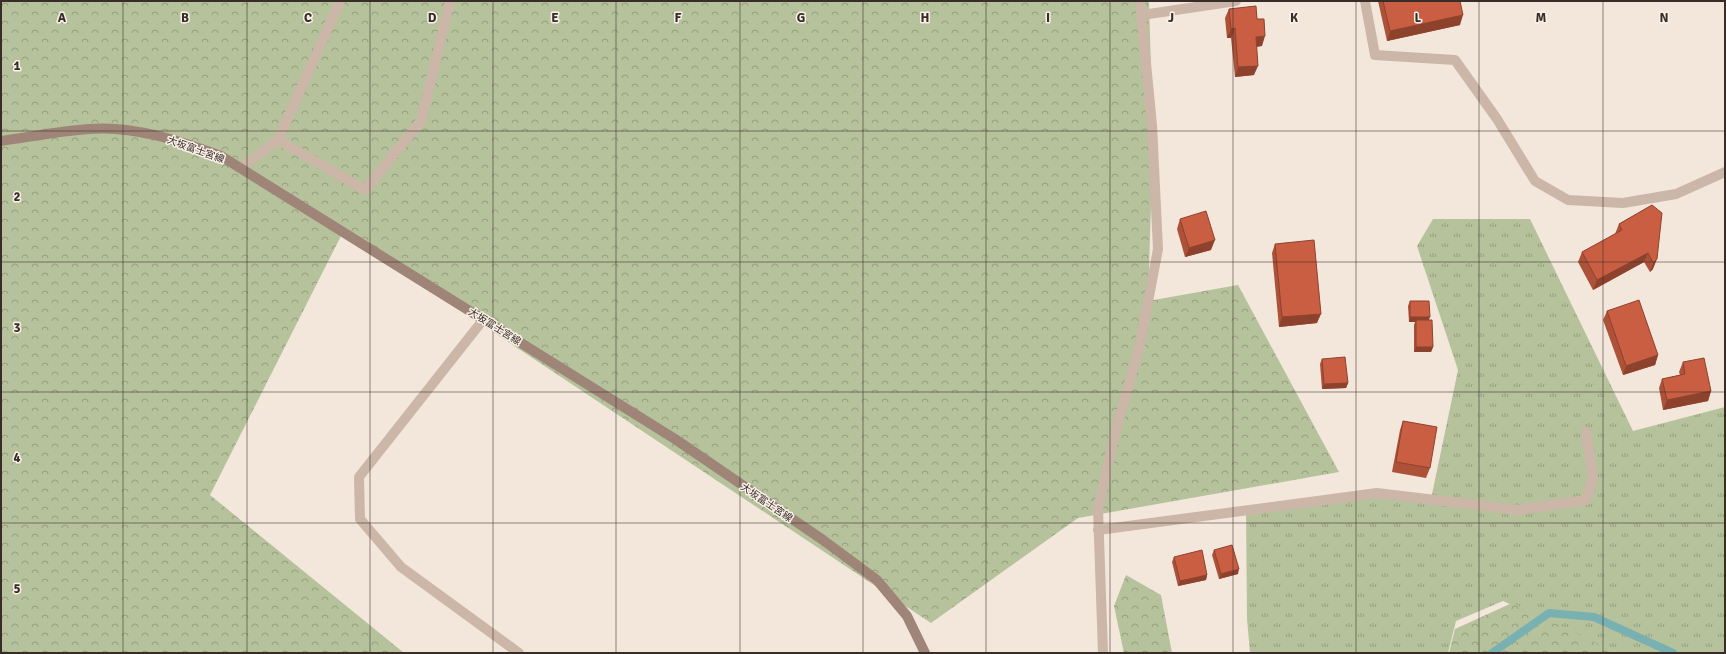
<svg xmlns="http://www.w3.org/2000/svg" width="1726" height="654" font-family="Signika,'Noto Sans JP',sans-serif">
	<defs>
		<pattern id="grass-tufts" width="24" height="20" patternUnits="userSpaceOnUse"><rect width="24" height="20" fill="#b6c29b"/><path d="M3 7l-1-3M5 7V3M7 7l1-3M15 17l-1-3M17 17v-4M19 17l1-3" fill="none" stroke="#959e7e"/></pattern>
		<pattern id="forest-crowns" width="20" height="18" patternUnits="userSpaceOnUse"><rect width="20" height="18" fill="#b6c29b"/><path d="M2 6a3 3 0 1 1 6 0M12 15a3 3 0 1 1 6 0" fill="none" stroke="#959e7e"/></pattern>
	</defs>
	<rect width="100%" height="100%" fill="#f3e7db"/>
	<path fill="url(#grass-tufts)" d="M1433,219h97l103,212 92,-24v246h-107l-115,-52 -47,20 -8,32h-198l-3,-34 -1,-108 138,-17 47,5 27,-129 -41,-124z"/>
	<g fill="url(#forest-crowns)">
		<path d="M1,1h1148l4,140 -5,160 90,-16 101,187 -261,46 -147,105 -588,-391 -133,263 194,158h-403z"/>
		<path d="M1126,575l35,20 11,58h-48l-10,-47z"/>
		<path d="M1512,603l106,50h-169l6,-24z"/>
	</g>
	<g fill="none" stroke-linecap="round" stroke-linejoin="round">
		<path stroke="#79b0b1" stroke-width="8" d="M1492,653l57,-40 45,4 79,36"/>
		<g stroke="#cbb6a7" stroke-width="10">
			<path d="M278,140l87,50 56,-69 29,-120"/>
			<path d="M240,168l38,-28 62,-139"/>
			<path d="M483,320l-124,157 1,42 41,48 118,86"/>
			<path d="M1098,530l279,-37 141,17 68,-10 7,-22 -7,-46"/>
		</g>
		<g stroke="#cbb6a7" stroke-width="10">
			<path d="M1365,1l10,54 80,5 42,59 38,62 33,19 55,3 53,-9 49,-22"/>
			<path d="M1142,15l94,-14"/>
		</g>
		<path stroke="#cbb6a7" stroke-width="10" d="M1103,653l-5,-144 16,-71 26,-94 18,-95 -6,-124 -12,-124"/>
		<path stroke="#9f8478" stroke-width="10" d="M1,141c29,-4 59,-10 88,-12 44,-4 91,12 132,27l454,283 148,101 54,40 30,36 18,37"/>
	</g>
	<g fill="#ad5139">
		<path d="M1378,1h82v24l-73,16z"/>
		<path d="M1229,9l28,10 5,27 -6,1 -2,28 -19,2 -4,-39h-4l-2,-20z"/>
		<path d="M1652,205l1,64 -3,3 -6,-10 -51,28 -15,-28 4,-10 33,-18 4,-10z"/>
		<path d="M1180,219l31,31 -26,7 -8,-28z"/>
		<path d="M1275,244l42,79 -38,4 -7,-74z"/>
		<path d="M1410,301l19,19 4,27 -2,5h-17v-27l1,-3h-6l-1,-16z"/>
		<path d="M1607,311l51,44 -3,10 -32,10 -20,-55z"/>
		<path d="M1322,359l26,24 -2,5 -24,1 -2,-25z"/>
		<path d="M1683,362l28,29 -3,10 -45,9 -4,-22 3,-9 18,-4 -1,-3z"/>
		<path d="M1403,421l27,47 -4,10 -34,-6 8,-42z"/>
		<path d="M1214,550l24,24 -19,5 -7,-24z"/>
		<path d="M1174,557l33,18 -1,5 -28,6 -6,-24z"/>
	</g>
	<g fill="#8d422e">
		<path d="M1463,15l-3,10 -73,16 3,-10z"/>
		<path d="M1235,28l-4,10h-4l4,-9z"/>
		<path d="M1265,36l-3,10 -10,1 4,-10z"/>
		<path d="M1258,66l-4,9 -19,2 3,-10z"/>
		<path d="M1215,240l-4,10 -26,7 4,-9z"/>
		<path d="M1648,253l-4,9 -51,28 4,-10z"/>
		<path d="M1657,259l-4,10 -3,3 3,-9z"/>
		<path d="M1321,314l-4,9 -38,4 3,-10z"/>
		<path d="M1410,317h20l-2,5 -12,-2 -1,2h-6z"/>
		<path d="M1416,347h17l-2,5h-17z"/>
		<path d="M1658,355l-3,10 -32,10 3,-9z"/>
		<path d="M1348,383l-2,5 -24,1 2,-5z"/>
		<path d="M1711,391l-3,10 -45,9 4,-10z"/>
		<path d="M1239,569l-1,5 -19,5 2,-5z"/>
		<path d="M1207,575l-1,5 -28,6 2,-5z"/>
	</g>
	<g fill="#c95e42" stroke="#8d422e">
		<path d="M1383,1h77l3,14 -73,16z"/>
		<path d="M1256,6l1,13h7l1,17 -9,1 2,29 -20,1 -3,-39 -4,1 -2,-20z"/>
		<path d="M1652,205l10,8 -5,46 -4,4 -5,-10 -51,27 -15,-28 40,-22 -3,-6z"/>
		<path d="M1206,211l9,29 -26,8 -9,-29z"/>
		<path d="M1314,240l7,74 -39,3 -7,-73z"/>
		<path d="M1639,300l19,55 -32,11 -19,-55z"/>
		<path d="M1410,301h19l1,16h-20z"/>
		<path d="M1416,320h16l1,27h-17z"/>
		<path d="M1345,357l3,26 -24,1 -2,-25z"/>
		<path d="M1704,358l7,33 -44,9 -5,-21 23,-5 -2,-12z"/>
		<path d="M1403,421l34,6 -7,41 -34,-6z"/>
		<path d="M1232,545l7,24 -18,5 -7,-24z"/>
		<path d="M1202,550l5,25 -27,6 -6,-24z"/>
	</g>
	<path fill="none" stroke="#372c28" stroke-width="1" stroke-opacity="0.55" d="M123,1v652M247,1v652M370,1v652M493,1v652M616,1v652M740,1v652M863,1v652M986,1v652M1110,1v652M1233,1v652M1356,1v652M1479,1v652M1603,1v652M1,131h1724M1,262h1724M1,392h1724M1,523h1724"/>
	<g text-anchor="middle" stroke-width="3" stroke-linejoin="round" paint-order="stroke">
		<g font-size="10" fill="#372c28" stroke="#faf1e8">
			<text transform="translate(196 149) rotate(20)" y="4">大坂富士宮線</text>
			<text transform="translate(495 326) rotate(32)" y="4">大坂富士宮線</text>
			<text transform="translate(767 502) rotate(34)" y="4">大坂富士宮線</text>
		</g>
	</g>
	<g font-size="13" text-anchor="middle" font-weight="bold" fill="#372c28" stroke="#faf1e8" stroke-width="3" stroke-linejoin="round" paint-order="stroke">
		<text x="62" y="22">A</text>
		<text x="185" y="22">B</text>
		<text x="308" y="22">C</text>
		<text x="432" y="22">D</text>
		<text x="555" y="22">E</text>
		<text x="678" y="22">F</text>
		<text x="801" y="22">G</text>
		<text x="925" y="22">H</text>
		<text x="1048" y="22">I</text>
		<text x="1171" y="22">J</text>
		<text x="1294" y="22">K</text>
		<text x="1418" y="22">L</text>
		<text x="1541" y="22">M</text>
		<text x="1664" y="22">N</text>
		<text x="17" y="70">1</text>
		<text x="17" y="201">2</text>
		<text x="17" y="332">3</text>
		<text x="17" y="462">4</text>
		<text x="17" y="593">5</text>
	</g>
	<rect width="1726" height="654" fill="none" stroke="#372c28" stroke-width="4"/>
</svg>
